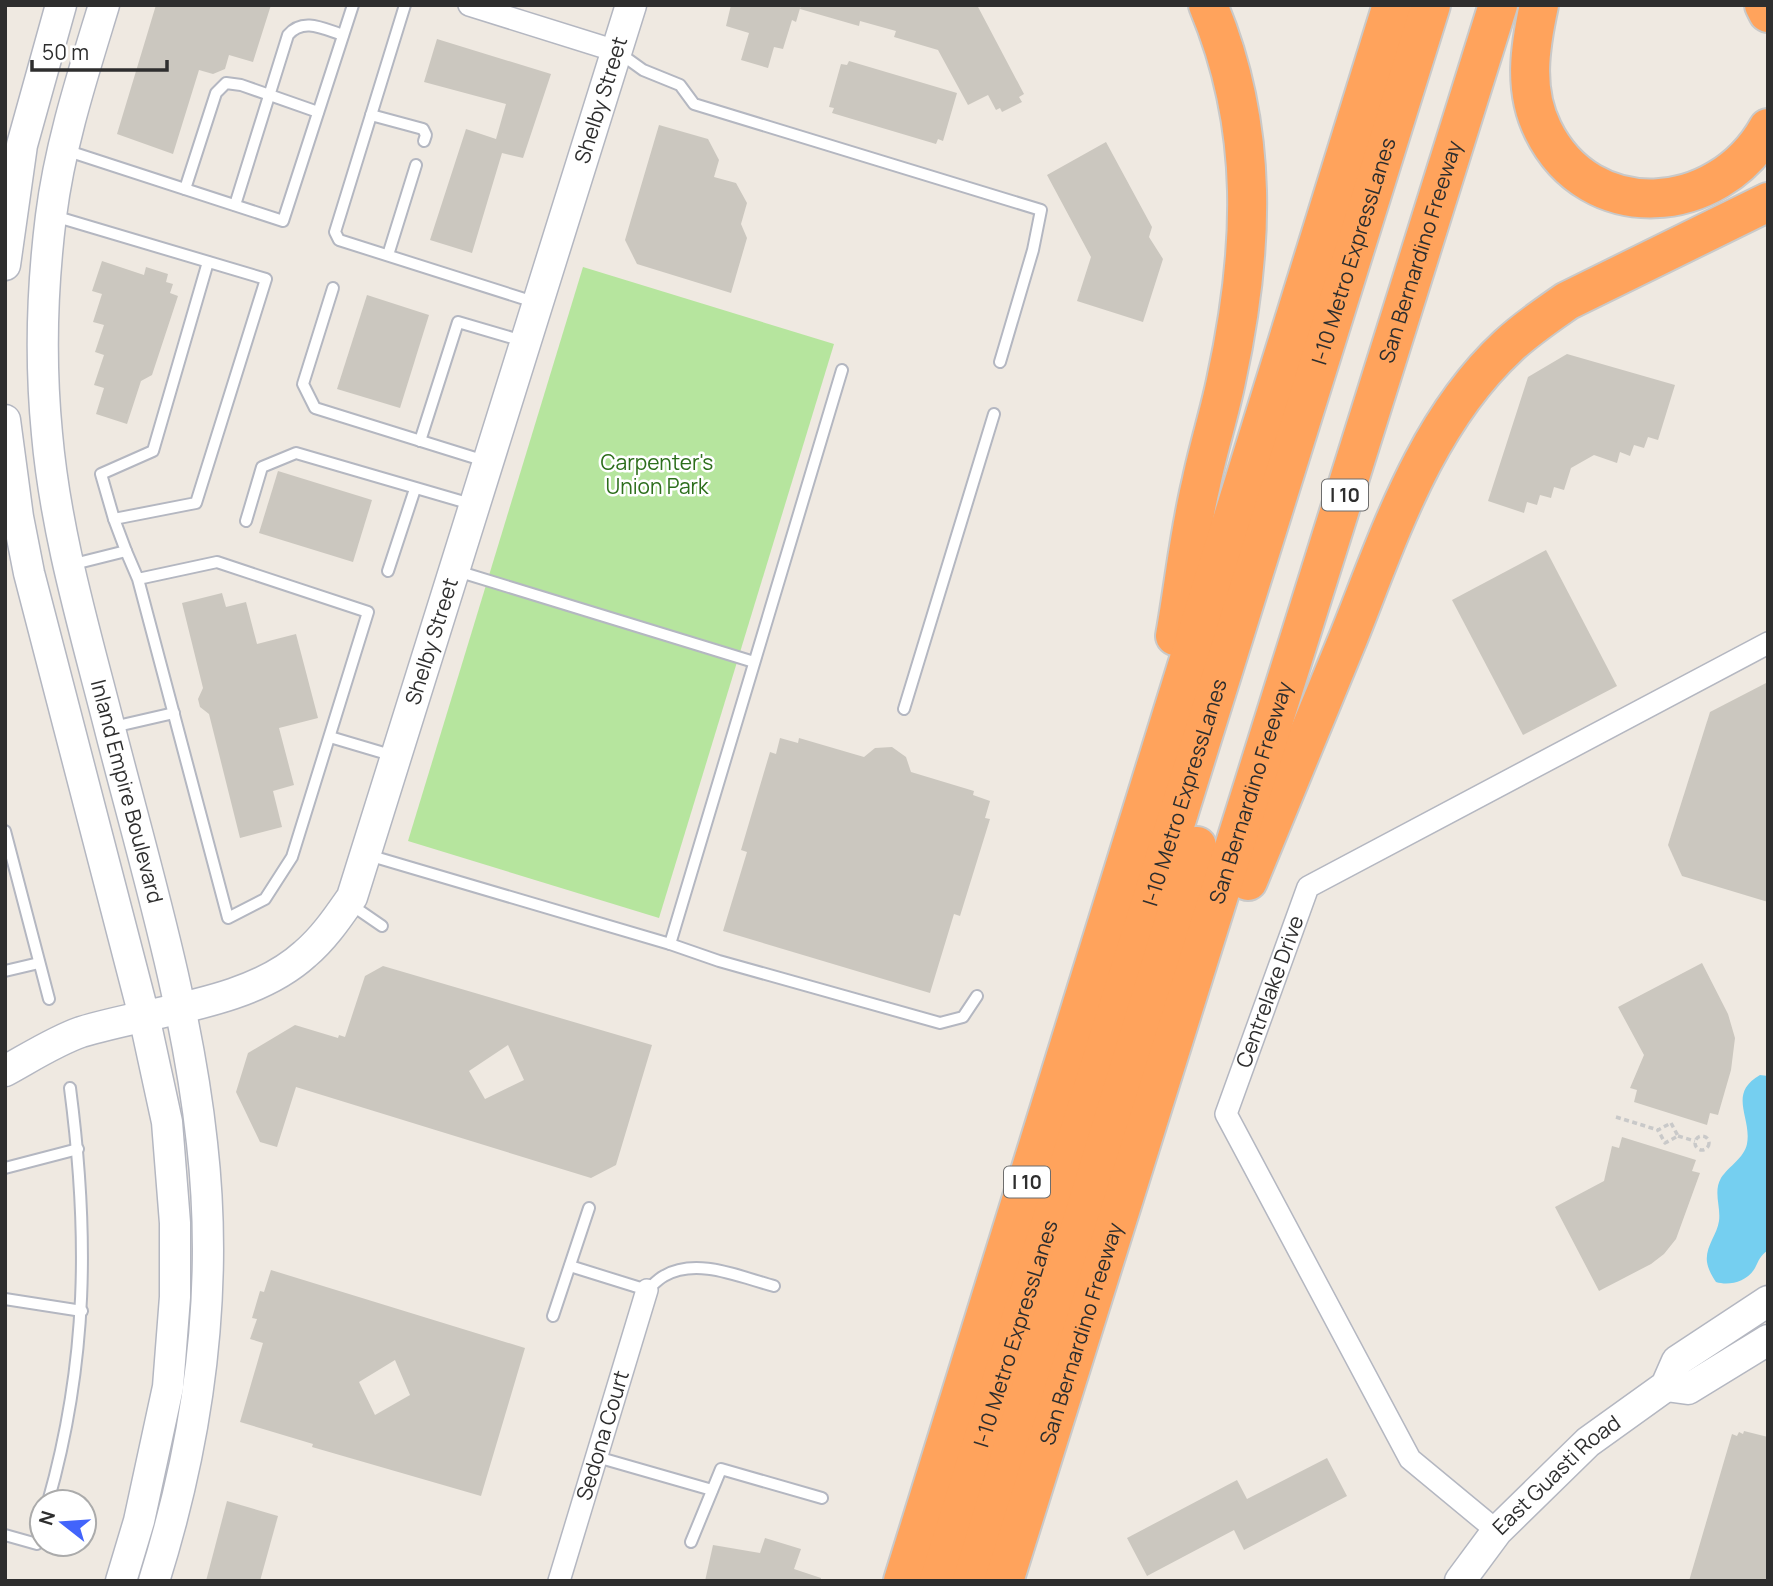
<svg xmlns="http://www.w3.org/2000/svg" width="1773" height="1586" font-family="Manrope,sans-serif">
	<rect width="100%" height="100%" fill="#efe9e1"/>
	<path fill="#b6e59e" d="M583,267l251,77 -175,574 -251,-77z"/>
	<path fill="#75cff0" d="M1760,1075l8,1v174c-8,6 -9,10 -13,18 -8,14 -26,18 -39,14 -4,-6 -8,-13 -9,-20 -2,-15 10,-27 12,-41 2,-15 -6,-29 2,-43 8,-12 23,-20 26,-34 5,-27 -20,-50 13,-69z"/>
	<g fill="#cbc7bf" fill-rule="evenodd">
		<path d="M156,5h115l-18,57 -24,-7 -4,14 -12,5 -14,-4 -26,84 -56,-20z"/>
		<path d="M731,5h70l-5,17 -4,-2 -9,29 -9,-2 -6,21 -27,-8 8,-27 -23,-7z"/>
		<path d="M801,5h176l47,89 -5,3 3,5 -20,10 -2,-4 -4,2 -8,-15 -20,10 -30,-55 -44,-13 2,-6 -36,-10 -1,5 -59,-17z"/>
		<path d="M437,39l114,35 -28,84 -21,-5 -30,100 -42,-13 36,-111 30,10 10,-35 -82,-22z"/>
		<path d="M849,61l108,32 -14,48 -5,-2 -2,5 -104,-31 2,-5 -5,-1 12,-43 6,1z"/>
		<path d="M659,125l49,14 11,21 -5,17 22,6 11,20 -6,21 6,14 -16,55 -94,-29 -12,-24z"/>
		<path d="M1106,142l46,85 -3,10 14,22 -20,63 -66,-21 14,-44 -44,-82z"/>
		<path d="M102,261l42,14 2,-8 22,7 -2,8 7,2 -3,9 8,3 -26,79 -11,6 -14,43 -31,-10 8,-26 -10,-3 10,-30 -9,-3 9,-27 -11,-3 9,-28 -10,-3z"/>
		<path d="M367,295l62,20 -29,93 -63,-19z"/>
		<path d="M1567,354l108,31 -17,55 -10,-3 -4,11 -10,-3 -4,11 -10,-4 -3,11 -23,-8 -23,13 -7,22 -10,-3 -3,11 -11,-3 -3,10 -10,-3 -3,11 -36,-12 40,-124z"/>
		<path d="M278,471l94,29 -19,62 -94,-29z"/>
		<path d="M1546,550l71,136 -94,49 -71,-135z"/>
		<path d="M222,593l4,14 20,-5 11,42 39,-10 22,84 -39,10 15,57 -21,6 9,36 -42,11 -31,-124 -9,-7 -2,-8 5,-11 -21,-85z"/>
		<path d="M1768,682v220l-86,-26 -14,-31 42,-133z"/>
		<path d="M780,738l18,5 1,-5 65,19 11,-9 17,-1 14,10 5,15 63,19 -1,4 17,6 -5,17 5,1 -30,97 -6,-2 -24,79 -207,-62 24,-79 -6,-2 29,-98 6,2z"/>
		<path d="M1702,963l26,51 7,24 -4,32 -13,45 -8,-2 -3,12 -73,-23 3,-12 -7,-2 14,-33 -26,-48z"/>
		<path d="M383,966l269,79 -36,120 -25,13 -295,-91 -19,60 -17,-5 -24,-50 12,-39 47,-28 43,13 1,-3 6,2 20,-61zM508,1045l16,35 -39,19 -16,-28z"/>
		<path d="M1622,1137l74,23 -4,11 8,2 -24,66 -12,15 -13,10 -52,27 -44,-84 49,-26 8,-35 7,2z"/>
		<path d="M271,1270l254,78 -44,148 -169,-49 1,-3 -73,-22 23,-79 -13,-4 7,-20 -5,-1 8,-27 4,1zM395,1360l15,35 -35,20 -16,-33z"/>
		<path d="M1744,1431l24,6v144h-79l43,-147 5,2 2,-4 4,2z"/>
		<path d="M1327,1458l20,38 -103,54 -10,-20 -87,46 -20,-38 110,-58 10,19z"/>
		<path d="M227,1501l51,15 -18,65h-54z"/>
		<path d="M765,1538l36,11 -7,20 27,9v3h-116l8,-36 47,8z"/>
	</g>
	<g fill="none" stroke-linecap="round" stroke-linejoin="round">
		<g stroke="#b4b7c1" stroke-width="14">
			<g id="lane">
				<path d="M405,5l-70,227 4,8 195,62"/>
				<path d="M618,52l25,18 37,15 14,19 347,106 -8,40 -33,112"/>
				<path d="M371,115l52,14 3,6 -2,6"/>
				<path d="M65,150l218,71 70,-216"/>
				<path d="M185,189l31,-96 10,-10 15,2 77,27"/>
				<path d="M235,205l53,-170c15,-18 36,-6 55,0"/>
				<path d="M54,216l212,63 -70,224 -82,16 12,32 -56,14"/>
				<path d="M388,255l28,-90"/>
				<path d="M333,288l-30,96 12,24 170,53"/>
				<path d="M420,441l38,-119 65,19"/>
				<path d="M114,519l-13,-45 52,-23 55,-189"/>
				<path d="M246,521l16,-54 34,-14 175,51"/>
				<path d="M126,551l12,28 90,339 37,-19 27,-42 76,-245 -151,-50 -79,17"/>
				<path d="M388,571l27,-82"/>
				<path d="M457,571l297,91"/>
				<path d="M904,709l90,-295"/>
				<path d="M113,727l61,-14"/>
				<path d="M330,737l64,19"/>
				<path d="M5,831l44,168"/>
				<path d="M368,855l302,89 172,-574"/>
				<path d="M350,904l32,22"/>
				<path d="M670,944l49,17 221,62 23,-6 14,-21"/>
				<path d="M5,971l34,-8"/>
				<path d="M5,1168l73,-19"/>
				<path d="M570,1266l77,24c5,-4 11,-11 17,-14 33,-19 76,1 110,10"/>
				<path d="M5,1299l77,12"/>
				<path d="M553,1316l36,-108"/>
				<path d="M597,1457l115,33"/>
				<path d="M48,1502c40,-141 41,-269 22,-414"/>
				<path d="M5,1535l32,9 5,-19"/>
				<path d="M691,1542l30,-73 101,29"/>
			</g>
		</g>
		<g stroke="#b4b7c1" stroke-width="24">
			<g id="street">
				<path d="M469,5l147,46"/>
				<path id="s1" d="M1497,1531l-87,-72 -184,-345 82,-227 460,-244"/>
				<path id="s2" d="M559,1581l88,-291"/>
			</g>
		</g>
		<g stroke="#b4b7c1" stroke-width="33">
			<g id="secondary">
				<path id="s3" d="M104,5c-21,69 -44,139 -53,211 -9,72 -11,146 -4,218 9,102 39,200 64,299 35,136 76,271 91,410 17,149 -3,295 -48,438"/>
				<path d="M5,265l17,-120 39,-140"/>
				<path d="M5,420l13,97 11,56 115,443 23,106 8,101v74l-7,90 -29,134 -18,60"/>
				<path id="s4" d="M5,1071c24,-13 50,-30 76,-39 71,-22 168,-27 224,-78 19,-16 33,-37 47,-57l279,-892"/>
				<path d="M1666,1386l22,3 80,-49"/>
				<path id="s5" d="M1460,1581l37,-50 91,-89 78,-56 11,-25 91,-60"/>
			</g>
		</g>
		<g stroke="#c9c9c9" stroke-width="42">
			<g id="highway">
				<path d="M1539,5c-9,42 -16,85 4,125 47,96 175,87 225,-2"/>
				<path d="M1764,5l4,8"/>
				<path d="M1175,636c9,-50 14,-102 26,-152 7,-35 18,-69 25,-103 28,-130 34,-252 -18,-376"/>
				<path d="M1248,881c33,-80 66,-160 99,-240 42,-104 77,-217 161,-295 18,-17 39,-31 59,-45l201,-99"/>
				<path d="M903,1581l489,-1576"/>
				<path id="s6" d="M939,1581l492,-1576"/>
				<path d="M972,1581l225,-735"/>
				<path id="s7" d="M1004,1581l494,-1576"/>
			</g>
		</g>
		<g stroke="#c9c9c9" stroke-width="3.5" stroke-dasharray="5 3.5" stroke-linecap="butt">
			<path d="M1616,1117l42,13"/>
			<path d="M1671,1123l7,13 -13,7 -7,-13z"/>
			<circle cx="1702" cy="1143" r="7"/>
			<path d="M1678,1136l17,5"/>
		</g>
		<use href="#lane" stroke="#fff" stroke-width="10"/>
		<use href="#street" stroke="#fff" stroke-width="21"/>
		<use href="#secondary" stroke="#fff" stroke-width="30"/>
		<use href="#highway" stroke="#ffa35c" stroke-width="38"/>
	</g>
	<g text-anchor="middle" stroke-width="5" stroke-linejoin="round" paint-order="stroke">
		<g fill="#fff" stroke="#6d6d6d" stroke-width="2">
			<rect x="1322" y="479.5" width="46" height="31" rx="5"/>
			<rect x="1004" y="1166.5" width="46" height="31" rx="5"/>
		</g>
		<g font-size="19" font-weight="bold" fill="#2e2e2e">
			<text x="1345" y="502">I 10</text>
			<text x="1027" y="1189">I 10</text>
		</g>
		<g font-size="21" fill="#2e2e2e" stroke="#fff">
			<text dy="7" stroke="none"><textPath href="#s4" startOffset="1234">Shelby Street</textPath></text>
			<text dy="7" stroke="none"><textPath href="#s6" startOffset="1393">I-10 Metro ExpressLanes</textPath></text>
			<text dy="7" stroke="none"><textPath href="#s7" startOffset="1393">San Bernardino Freeway</textPath></text>
			<text dy="7" stroke="none"><textPath href="#s4" startOffset="667">Shelby Street</textPath></text>
			<text dy="7" stroke="none"><textPath href="#s3" startOffset="803">Inland Empire Boulevard</textPath></text>
			<text dy="7" stroke="none"><textPath href="#s6" startOffset="826">I-10 Metro ExpressLanes</textPath></text>
			<text dy="7" stroke="none"><textPath href="#s7" startOffset="826">San Bernardino Freeway</textPath></text>
			<text dy="7" stroke="none"><textPath href="#s1" startOffset="634">Centrelake Drive</textPath></text>
			<text dy="7" stroke="none"><textPath href="#s7" startOffset="259">San Bernardino Freeway</textPath></text>
			<text dy="7" stroke="none"><textPath href="#s6" startOffset="259">I-10 Metro ExpressLanes</textPath></text>
			<text dy="7" stroke="none"><textPath href="#s2" startOffset="152">Sedona Court</textPath></text>
			<text dy="7" stroke="none"><textPath href="#s5" startOffset="144">East Guasti Road</textPath></text>
		</g>
		<g font-size="21" fill="#2c6e1b" stroke="#fff">
			<text x="657" y="470">Carpenter's<tspan x="657" dy="24">Union Park</tspan></text>
		</g>
	</g>
	<rect width="1773" height="1586" fill="none" stroke="#2e2e2e" stroke-width="14"/>
	<g transform="translate(63 1523) rotate(287)"><circle r="33" fill="#ffffff" stroke="#ababab" stroke-width="2"/>
	<path d="M0-5L12 26L0 18L-12 26Z" fill="#4264fb"/>
	<text y="-10" font-size="19" font-weight="bold" text-anchor="middle" fill="#2e2e2e">N</text>
	</g>
	<path d="M32 60v10h135v-10" fill="none" stroke="#2e2e2e" stroke-width="3.5"/>
	<text x="42" y="60" font-size="21" fill="#2e2e2e" stroke="#ffffff" stroke-width="5" paint-order="stroke">50 m</text>
</svg>
